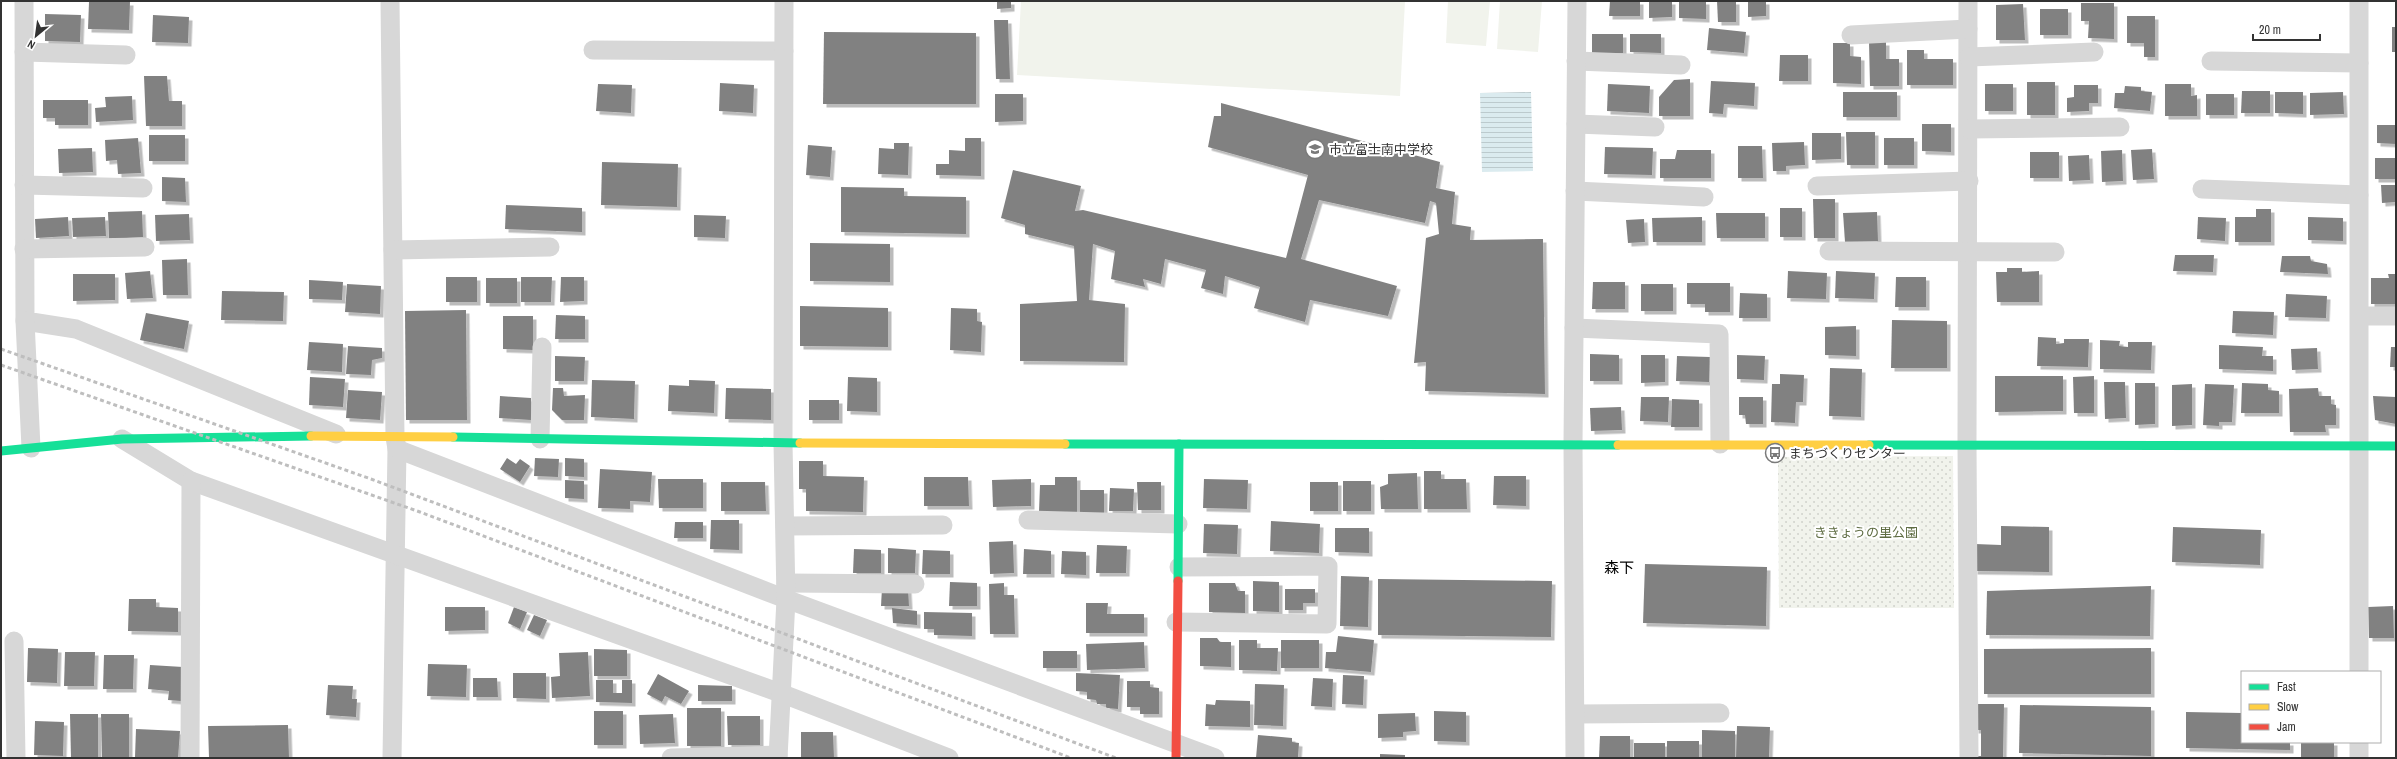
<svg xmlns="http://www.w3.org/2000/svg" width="2397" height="759" font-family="'Archivo Narrow','Noto Sans JP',sans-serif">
	<defs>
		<pattern id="grass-dots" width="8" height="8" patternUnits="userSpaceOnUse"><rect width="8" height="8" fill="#f1f3ec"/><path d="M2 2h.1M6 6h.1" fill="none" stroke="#cfd1cb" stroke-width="1.8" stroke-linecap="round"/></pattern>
		<pattern id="water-rules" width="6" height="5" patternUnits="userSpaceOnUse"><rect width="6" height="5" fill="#dbebef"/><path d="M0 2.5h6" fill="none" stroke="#bccacd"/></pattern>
		<filter id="shadow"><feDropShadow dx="3.5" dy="3.5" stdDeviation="0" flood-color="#0004"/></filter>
	</defs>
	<rect width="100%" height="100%" fill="#fff"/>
	<path fill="url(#grass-dots)" d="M1953,456l1,152h-175l-1,-151z"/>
	<g fill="#f1f3ec">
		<path d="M1021,1h384l-5,95 -383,-21z"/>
		<path d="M1448,1h42l-4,45 -40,-3z"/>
		<path d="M1500,1h42l-4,51 -41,-3z"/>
	</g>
	<path fill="url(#water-rules)" d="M1531,92l2,79 -51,1 -2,-79z"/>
	<g fill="#818181" filter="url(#shadow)">
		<path d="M997,1h14v7l-14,1z"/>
		<path d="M1610,1h30v15h-31z"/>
		<path d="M1649,1h23v16l-23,1z"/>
		<path d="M1679,1h27v18l-27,-1z"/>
		<path d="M1717,1h19v21h-18z"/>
		<path d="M1748,1h18v15l-18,1z"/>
		<path d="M89,2h41l-1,28 -41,-1z"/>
		<path d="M2081,3h33v36l-26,-1 1,-17h-8z"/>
		<path d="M2023,4l2,36h-29v-35z"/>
		<rect x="2040" y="9" width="28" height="26"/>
		<path d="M45,14l36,1 -1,27 -35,-1z"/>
		<path d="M153,15l36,2 -1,26 -36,-1z"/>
		<path d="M2127,16h28v41h-11v-14h-17z"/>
		<path d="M994,20h14l2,59h-14z"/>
		<rect x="2392" y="27" width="4" height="25"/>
		<path d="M1709,28l37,4 -2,21 -37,-3z"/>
		<path d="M824,32l152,1v71h-153z"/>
		<rect x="1592" y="34" width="31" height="19"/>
		<path d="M1630,34h31v19l-31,-1z"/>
		<path d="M1869,42h17v17h13v27h-29z"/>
		<path d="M1833,43h17v13l11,1v27l-28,-1z"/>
		<path d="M1907,50h17v9h29v26h-46z"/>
		<path d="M1780,55h28v26h-29z"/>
		<path d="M144,76h23l2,25h13v25h-36z"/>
		<path d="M1690,79v37h-31v-19l15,-17z"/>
		<path d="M1711,81l44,2 -1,23 -30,-2 -1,10 -14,-1z"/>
		<rect x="2027" y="82" width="28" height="33"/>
		<path d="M720,83l34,2 -1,28 -34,-2z"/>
		<path d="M598,84l34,1 -1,28 -35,-2z"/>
		<path d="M1608,84l42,2 -1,27 -42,-2z"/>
		<rect x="1985" y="84" width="28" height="27"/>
		<path d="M2165,84h26v12l6,-1v21h-32z"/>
		<path d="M2074,85h24v18h-9v8l-22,1v-14l7,-1z"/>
		<path d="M2125,86l16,1v4l11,1 -2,19 -36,-3 1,-15h9z"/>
		<path d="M2242,91h28v22h-29z"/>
		<rect x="1843" y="92" width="54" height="25"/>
		<path d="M2275,92h28v22l-28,-1z"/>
		<path d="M2343,92l1,22 -34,1v-22z"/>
		<path d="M995,94h28v27l-28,1z"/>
		<rect x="2206" y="94" width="28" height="21"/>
		<path d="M132,96l1,24 -37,2 -1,-14 11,-1 -1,-10z"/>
		<path d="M43,100h45v25h-33v-7h-12z"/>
		<path d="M1221,103l219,59 -4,26 19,4 -3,32 19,3 -1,13 73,-1 2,155 -120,-3 1,-29 -12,1 12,-125 13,-4 -3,-31 -6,-2 -5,22 -106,-23 -18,59 96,27 -9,30 -78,-16 -5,22 -51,-14 6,-21 -35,-11 -2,18 -22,-6 5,-18 -41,-11 -4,25 -18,-5 2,8 -34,-8 4,-28 -22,-7 -4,56 36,4 -1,58 -104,-1v-57l57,-3 -3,-55 -49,-12v-9l-24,-7 12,-48 68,16 -6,25 8,-1 203,48 22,-83 -100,-28 6,-31h7z"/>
		<path d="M1922,124h29v28l-29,-1z"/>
		<path d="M2377,125h19v19l-19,-1z"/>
		<path d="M1846,132h29v33h-28z"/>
		<path d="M1812,133h29v26l-29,1z"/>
		<rect x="149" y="135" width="36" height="26"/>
		<path d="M138,138l3,35 -23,1 -1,-14 -11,1 -1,-21z"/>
		<path d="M965,138h16v38l-45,-1v-11h13v-14l16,1z"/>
		<rect x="1884" y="138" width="30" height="27"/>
		<path d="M1804,142l1,23 -19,1v5h-13l-1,-28z"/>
		<path d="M894,143h15l-1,32 -30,-1 1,-26 15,1z"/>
		<path d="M808,145l24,2 -2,30 -24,-2z"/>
		<path d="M1738,146h24l1,32h-25z"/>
		<path d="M1605,147l48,1 -1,27 -48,-1z"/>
		<path d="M92,148l1,24 -34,1 -1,-24z"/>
		<path d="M2152,149l2,30 -21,1 -2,-30z"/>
		<path d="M1677,150h34v28h-51v-19h15z"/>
		<path d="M2122,150l1,31 -21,1 -1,-31z"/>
		<rect x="2030" y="152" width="29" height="26"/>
		<path d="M2089,155l1,25 -21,1 -1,-25z"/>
		<rect x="2375" y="158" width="21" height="21"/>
		<path d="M602,162l76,2 -1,43 -76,-2z"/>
		<path d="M162,177l23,1 1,24 -24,-1z"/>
		<path d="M2381,185h15v17l-14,1z"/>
		<path d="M841,187l63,1v8l62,1v37l-125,-2z"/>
		<path d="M1813,199h22v39h-21z"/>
		<path d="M506,205l76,3v24l-77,-3z"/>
		<rect x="1780" y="208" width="22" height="29"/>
		<path d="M2256,209h15v33h-36v-25h21z"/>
		<path d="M142,211l1,26 -34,2 -1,-27z"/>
		<path d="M1877,212l1,29 -33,1 -2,-29z"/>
		<path d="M1716,213h49v25h-48z"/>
		<path d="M189,214l1,26 -34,1 -1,-26z"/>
		<path d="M694,215l32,1 -1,22 -31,-1z"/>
		<path d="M68,217l1,19 -33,2 -1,-19z"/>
		<path d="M105,217l1,19 -33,1 -1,-19z"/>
		<path d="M1702,217v25h-49l-1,-24z"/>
		<path d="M2198,217l28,1 -1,23 -28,-2z"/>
		<path d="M2308,217l35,1v23l-35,-1z"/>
		<path d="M1644,219l1,23 -17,1 -2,-23z"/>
		<path d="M810,243l80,1v38l-80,-1z"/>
		<path d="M2175,255h39l-1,17 -40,-1z"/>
		<path d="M2282,256h28l1,5 16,3 1,10 -48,-2z"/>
		<path d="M187,259l1,36h-25l-1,-35z"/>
		<path d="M2007,268h15v4l17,-1v31h-42l-1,-30h11z"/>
		<path d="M150,271l3,27 -26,1 -2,-26z"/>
		<path d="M1788,271l39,2 -1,26 -39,-1z"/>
		<path d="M1836,271l39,2 -1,26 -39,-1z"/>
		<path d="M73,274h42v26l-42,1z"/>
		<path d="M2388,274h8v30h-25v-26h18z"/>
		<rect x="446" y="277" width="31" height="25"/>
		<path d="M521,277h31l-1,25h-30z"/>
		<path d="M561,277h23v24l-24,1z"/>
		<path d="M1896,277h30v30h-31z"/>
		<rect x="486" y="278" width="31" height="25"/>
		<path d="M309,280l34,2 -1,18 -33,-1z"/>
		<path d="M1593,282h32v27h-33z"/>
		<path d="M1687,283h43v29h-25v-8h-18z"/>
		<path d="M347,284l34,2 -1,28 -35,-2z"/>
		<rect x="1641" y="284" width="32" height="27"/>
		<path d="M222,291l62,1 -1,29 -62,-1z"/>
		<path d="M1740,293l27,1v24h-28z"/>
		<path d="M2286,294l41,2 -1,22 -41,-1z"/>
		<path d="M800,306l88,2v39l-88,-1z"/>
		<path d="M951,308l26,1v12l5,1 -1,30 -31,-2z"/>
		<path d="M466,310l1,110h-61l-1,-109z"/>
		<path d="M2233,311l41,1 -1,23 -41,-2z"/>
		<path d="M146,313l43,8 -5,28 -44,-9z"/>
		<path d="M556,315l29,1v23h-30z"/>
		<path d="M503,316h30v34l-30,-1z"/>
		<path d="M1892,320l55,1v47h-56z"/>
		<path d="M1856,326v30l-31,-1v-28z"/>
		<path d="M2038,337l18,1v6l8,-1v-4h25l-1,28 -51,-1z"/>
		<path d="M2100,340l20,1 -1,5 9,1v-5h24l-1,28 -51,-1z"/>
		<path d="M309,342l34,2 -1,28 -35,-2z"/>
		<path d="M2219,345l44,2 -1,9h11v15l-54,-2z"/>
		<path d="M348,346l34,2v10l-10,2 -1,15 -25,-1z"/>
		<path d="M2391,347h5v20h-6z"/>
		<path d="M2317,348l1,21 -26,1 -1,-21z"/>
		<path d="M1590,354l29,1v26h-29z"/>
		<path d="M1641,355h24v27l-24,1z"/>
		<path d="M1737,355l28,1 -1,24 -27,-1z"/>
		<path d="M555,356l30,1 -1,24h-29z"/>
		<path d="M1677,356l33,1 -1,25 -33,-1z"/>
		<path d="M1830,368l32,1 -1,48 -32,-1z"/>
		<path d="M1780,374l24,1 -1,27h-7l-1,21 -24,-1 1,-38h8z"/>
		<path d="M1995,376h68v35l-68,1z"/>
		<path d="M2094,376v37h-20l-1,-36z"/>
		<path d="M310,377l35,2 -2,28 -34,-2z"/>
		<path d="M848,377l29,1v34l-30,-1z"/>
		<path d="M592,380l43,1 -1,38 -43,-2z"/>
		<path d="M689,380l26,1 -1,32 -46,-2 1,-26 20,1z"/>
		<path d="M2104,382h21l1,36 -21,1z"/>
		<path d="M2135,383h20v41l-20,1z"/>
		<path d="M2242,383l26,1v6l11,1v22h-38z"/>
		<path d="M2192,384v41l-20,1v-41z"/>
		<path d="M2205,384l29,1 -2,37h-13v4l-16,-1z"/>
		<path d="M553,388h10l1,8 21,-1 -1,25h-22l-10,-10z"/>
		<path d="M726,388l45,1v31l-46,-1z"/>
		<path d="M2318,388l1,8h12v8l5,1v20h-11l1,7h-36l-1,-43z"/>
		<path d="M348,390l34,2 -2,28 -34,-2z"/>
		<path d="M500,396l31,2v22l-32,-2z"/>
		<path d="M2373,396l23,1v27l-21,-4z"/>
		<path d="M1641,397h28l-1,25 -28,-1z"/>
		<path d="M1739,397h24v27h-17l-1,-9h-6z"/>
		<path d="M1672,399l27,1v27h-28z"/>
		<rect x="809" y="400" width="30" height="20"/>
		<path d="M1621,407l1,23 -31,1 -1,-23z"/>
		<path d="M507,458l9,6 4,-5 10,7 -10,16 -20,-13z"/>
		<path d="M535,458l24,1 -1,18 -24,-1z"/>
		<path d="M565,458l19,1v18l-19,-1z"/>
		<path d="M799,461h24v15l41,1 -1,35 -57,-1v-22h-7z"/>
		<path d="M600,469l52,3 -2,30 -20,-1v8l-32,-1z"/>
		<path d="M1424,471h17v8h25l1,30h-43z"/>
		<path d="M1417,473l1,36h-37l-1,-22 8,-3v-10z"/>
		<path d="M1494,476h32v30l-33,-1z"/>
		<path d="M924,477h44l1,29h-45z"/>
		<path d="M1055,477h22v36l-38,-1 1,-27h15z"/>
		<path d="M658,479h45v29h-44z"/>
		<path d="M1031,479v27l-38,1 -1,-27z"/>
		<path d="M1204,479l44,1 -1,29 -44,-1z"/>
		<path d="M565,480l19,1v18l-19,-1z"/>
		<rect x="1343" y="481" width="28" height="30"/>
		<path d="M721,482h44l1,29h-45z"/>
		<path d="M1137,482h24v28h-23z"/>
		<rect x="1310" y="482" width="28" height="29"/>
		<path d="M1110,488l24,1 -1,22h-24z"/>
		<rect x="1080" y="490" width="24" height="23"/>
		<path d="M711,520h28v30l-29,-1z"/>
		<path d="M1271,521l49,3 -1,29 -49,-2z"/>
		<path d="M675,522h28v16h-29z"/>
		<path d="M1204,524l34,1 -1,29 -34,-1z"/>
		<path d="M2001,526l48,1v45l-75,-1 1,-27 26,1z"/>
		<path d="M2173,527l88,3 -1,35 -88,-3z"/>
		<path d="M1335,528h34v25l-34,-1z"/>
		<path d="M1013,541l1,32 -24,1 -1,-32z"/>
		<path d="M1097,545l30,1 -1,27h-30z"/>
		<path d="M888,548l28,2 -1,23h-27z"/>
		<path d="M854,549l27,1v23h-28z"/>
		<path d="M1024,549l27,2v23h-28z"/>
		<path d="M923,550l27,1v23h-28z"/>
		<path d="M1062,551l24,1v23l-25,-1z"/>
		<path d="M1645,564l122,3 -1,59 -123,-3z"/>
		<path d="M1341,576l28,1 -1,50 -28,-1z"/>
		<path d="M1378,579l174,2 -1,56 -173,-2z"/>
		<path d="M1253,581l26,1v30l-26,-1z"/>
		<path d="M950,582l27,1v23h-28z"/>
		<path d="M1004,583v12h10l1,39h-25l-1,-50z"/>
		<path d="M1209,583h26l3,8h7v22l-36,-1z"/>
		<path d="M2151,586l-1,50 -164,-1 1,-44z"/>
		<path d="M882,588h26l1,18h-28z"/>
		<path d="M1285,589h30v14h-12v7h-18z"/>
		<path d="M129,599h27v8l22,1v24l-50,-1z"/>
		<path d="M1086,603h22l-1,11h37v19h-58z"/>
		<path d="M2393,606l1,32h-25l-1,-31z"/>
		<path d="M445,607h40v23l-40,1z"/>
		<path d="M514,607l13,5 -7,17 -12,-6z"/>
		<path d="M892,608l25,3v14l-24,-2z"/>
		<path d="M924,612l48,1v23l-38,-1v-6h-10z"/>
		<path d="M534,615l13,5 -7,16 -13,-6z"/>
		<path d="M1338,636l36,4 -3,32 -46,-4 1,-16h10z"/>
		<path d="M1200,638h17l3,4h11v25l-31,-1z"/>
		<path d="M1239,640h18v8h21l-1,23 -38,-1z"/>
		<rect x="1281" y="640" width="38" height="28"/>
		<path d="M1144,642l1,26 -58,2 -1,-26z"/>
		<path d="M28,648l30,1 -1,34 -30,-1z"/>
		<path d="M2151,648v46h-167v-45z"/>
		<path d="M594,649l33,1v26h-33z"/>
		<rect x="1043" y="651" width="34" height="17"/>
		<path d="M65,652h30l-1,34h-30z"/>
		<path d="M588,652l2,44 -38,2 -1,-21 9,-1 -1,-23z"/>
		<path d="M104,655h30l-1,34h-30z"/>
		<path d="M428,664l39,1 -1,32 -39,-1z"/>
		<path d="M150,665l33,2 -2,34 -13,-1 1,-9 -21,-2z"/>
		<path d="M513,673h33v26l-33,-1z"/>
		<path d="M1076,673l44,2 -2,34 -12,-1v-4h-9l-1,-4 -9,-1v-7l-11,-1z"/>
		<path d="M658,674l31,17 -8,13 -16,-8 -3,6 -15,-8z"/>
		<path d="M1343,675l21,1 -1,29 -21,-1z"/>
		<path d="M473,678h24l1,19h-25z"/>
		<path d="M1313,678l20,1 -1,28 -21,-1z"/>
		<path d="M596,680h17v13h9v-13h10v23l-36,-1z"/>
		<path d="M1127,681h23v6l9,1v26h-19v-7h-13z"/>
		<path d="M1255,684l29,1 -1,41 -29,-1z"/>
		<path d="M328,685l25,1 -1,13h5l-1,18 -30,-2z"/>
		<path d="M698,685l34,1v15h-34z"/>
		<path d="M1216,700l34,1v26l-45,-1 1,-22 9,1z"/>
		<path d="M1975,704h29l-1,54h-28v-2h6v-26h-6z"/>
		<path d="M2020,705l131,2v49l-132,-3z"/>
		<rect x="687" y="708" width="34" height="38"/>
		<rect x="594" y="711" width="29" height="34"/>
		<path d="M1434,711l32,1v30l-32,-1z"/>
		<path d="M2186,712l56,1v29h48v8l-104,-2z"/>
		<path d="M1415,713l1,18 -13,1v5l-25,1v-24z"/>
		<path d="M70,714h28v44h-27z"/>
		<path d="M101,714h28v44h-27z"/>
		<path d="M673,714l2,29 -35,1 -1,-29z"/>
		<path d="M727,716h33v29h-32z"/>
		<path d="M35,721l29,1 -1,34 -29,-1z"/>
		<path d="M288,725l1,33h-80l-1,-32z"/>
		<path d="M1737,726l33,1 -1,31h-33z"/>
		<path d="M136,729l44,2 -2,27 -43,-1z"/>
		<path d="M1702,730l33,1v27h-33z"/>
		<path d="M801,732h32l1,26h-33z"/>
		<path d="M1258,735l34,3v4l7,1 -1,14 3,1h-45z"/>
		<path d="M1600,736h30v22h-31z"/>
		<rect x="1667" y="741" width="32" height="17"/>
		<rect x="2301" y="742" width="33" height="16"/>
		<rect x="1634" y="743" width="31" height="15"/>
		<path d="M1380,754l25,1v3h-25z"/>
	</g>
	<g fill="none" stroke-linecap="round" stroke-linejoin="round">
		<g stroke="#d7d7d7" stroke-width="19">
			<path d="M24,1l1,320 51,8 260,105"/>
			<path d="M390,1l5,436 2,12 -5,309"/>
			<path d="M1968,1l-1,443 2,314"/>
			<path d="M1851,35l117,-6"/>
			<path d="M593,50l191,1"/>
			<path d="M24,52l102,3"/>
			<path d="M1969,57l125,-5"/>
			<path d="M1576,61l105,4"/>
			<path d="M2211,61l148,2"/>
			<path d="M1576,124l79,3"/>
			<path d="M1969,129l151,-2"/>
			<path d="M24,185l119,3"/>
			<path d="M1817,186l152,-5"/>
			<path d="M2202,189l157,6"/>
			<path d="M1575,191l129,6"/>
			<path d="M24,249l121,-2"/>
			<path d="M393,250l157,-3"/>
			<path d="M1829,251l226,1"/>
			<path d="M2360,316h36"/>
			<path d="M25,321l6,127"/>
			<path d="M1574,328l145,6 1,110"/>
			<path d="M122,439l69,42 592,213 166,64"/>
			<path d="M540,439l2,-92"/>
			<path d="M397,449l389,150 429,159"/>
			<path d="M1028,520l150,4"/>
			<path d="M785,526l158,-1"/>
			<path d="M786,583l129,1"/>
			<path d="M1176,622l151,2 1,-58 -149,1"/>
			<path d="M14,641l2,117"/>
			<path d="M2359,672v-671"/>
			<path d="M1576,714l144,-1"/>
			<path d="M190,758l1,-277"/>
			<path d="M671,758l107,-3"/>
			<path d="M778,758l8,-159 -3,-156 1,-442"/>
			<path d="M1575,758l-2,-314 4,-443"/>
			<path d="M2359,758v-16"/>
		</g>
		<g stroke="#16e098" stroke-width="9">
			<path d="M453,437l347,6"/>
			<path d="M1065,444l553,1"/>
			<path d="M1869,445l527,1"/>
			<path d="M1,451l121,-12 189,-3"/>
			<path d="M1178,581l1,-137"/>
		</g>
		<g stroke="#ffcf43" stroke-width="9">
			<path d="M311,436l142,1"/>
			<path d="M800,443l265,1"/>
			<path d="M1618,445h251"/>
		</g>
		<path stroke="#f24e42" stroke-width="9" d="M1176,758l2,-177"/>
		<g stroke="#bebebe" stroke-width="3" stroke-dasharray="4 3" stroke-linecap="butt">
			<path d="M1,349l370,130 745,279"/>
			<path d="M1,365l419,147 651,246"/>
		</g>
	</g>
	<defs>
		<g id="school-ring" transform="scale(1)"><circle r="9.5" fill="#fff" stroke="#7a7a7a" stroke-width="1.5"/><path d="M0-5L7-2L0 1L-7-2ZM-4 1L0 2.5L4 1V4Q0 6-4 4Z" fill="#7a7a7a"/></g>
		<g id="bus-ring" transform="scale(1)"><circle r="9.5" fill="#fff" stroke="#7a7a7a" stroke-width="1.5"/><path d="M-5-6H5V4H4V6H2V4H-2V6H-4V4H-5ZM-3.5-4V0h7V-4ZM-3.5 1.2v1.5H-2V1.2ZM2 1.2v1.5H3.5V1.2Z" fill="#7a7a7a"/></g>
	</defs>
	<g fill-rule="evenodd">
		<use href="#school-ring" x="1315" y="149"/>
		<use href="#bus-ring" x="1775" y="453"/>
	</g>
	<g text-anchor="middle" stroke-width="4" stroke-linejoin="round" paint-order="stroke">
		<g font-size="13" fill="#333" stroke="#fff" text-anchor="start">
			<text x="1329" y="154">市立富士南中学校</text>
			<text x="1789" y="458">まちづくりセンター</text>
		</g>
		<g font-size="13" fill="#5e6c42" stroke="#fff">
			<text x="1866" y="537">ききょうの里公園</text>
		</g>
		<g font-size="15" fill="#000" stroke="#fff">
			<text x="1619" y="573">森下</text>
		</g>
	</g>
	<rect width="2397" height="759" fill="none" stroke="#333333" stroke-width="4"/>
	<rect x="2241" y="671" width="140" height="72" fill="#ffffff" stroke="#adadad"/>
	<rect x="2249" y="684" width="20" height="6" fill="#16e098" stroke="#adadad"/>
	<text x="2277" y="691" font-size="12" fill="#333333">Fast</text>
	<rect x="2249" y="704" width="20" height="6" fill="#ffcf43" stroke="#adadad"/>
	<text x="2277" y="711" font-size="12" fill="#333333">Slow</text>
	<rect x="2249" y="724" width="20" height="6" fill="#f24e42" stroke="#adadad"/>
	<text x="2277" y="731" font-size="12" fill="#333333">Jam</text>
	<g transform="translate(36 36) rotate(209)" stroke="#ffffff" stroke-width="3" paint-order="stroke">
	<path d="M0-3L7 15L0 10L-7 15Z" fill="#333333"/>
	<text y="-6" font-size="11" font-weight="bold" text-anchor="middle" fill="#333333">N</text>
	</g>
	<path d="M2253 34v6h67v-6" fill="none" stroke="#333333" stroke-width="2"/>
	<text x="2259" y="34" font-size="12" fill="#333333" stroke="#ffffff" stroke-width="3" paint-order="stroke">20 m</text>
</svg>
